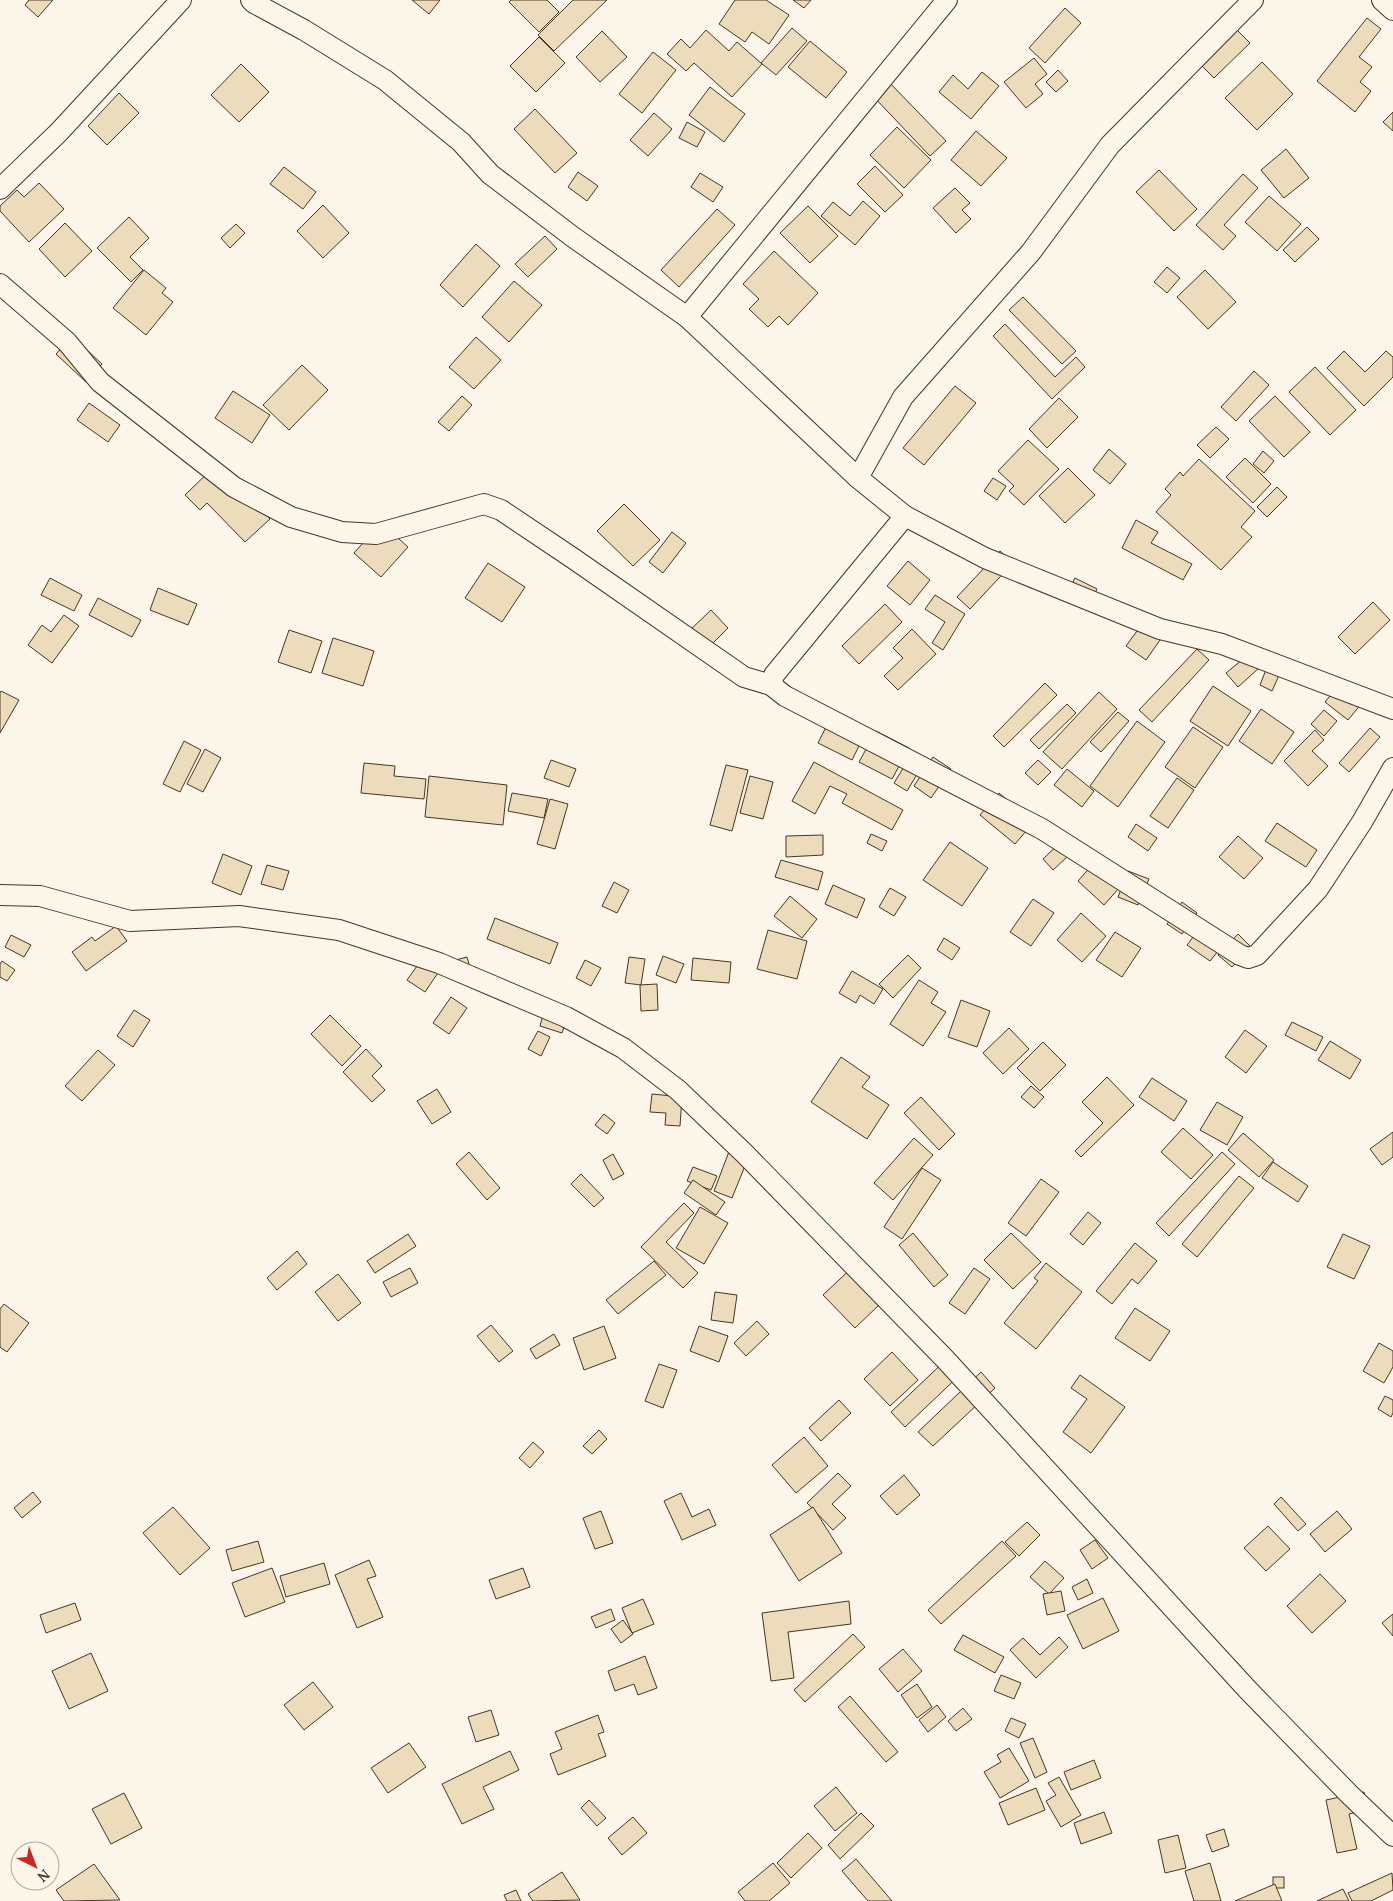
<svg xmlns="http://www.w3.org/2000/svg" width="1393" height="1901" font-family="'PT Serif',serif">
	<rect width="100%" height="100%" fill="#fbf6e9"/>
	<g fill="#ecdcbc" stroke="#4a3520">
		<path d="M29,0h24l-15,17 -13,-12z"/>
		<path d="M412,0h28l-11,14z"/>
		<path d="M511,0h36l12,12 -20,20 -30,-30z"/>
		<path d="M573,0h34l-53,51 -16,-16z"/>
		<path d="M735,0h31l23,15 -20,29 -17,-12 -7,10 -26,-18z"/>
		<path d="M793,0h18l-7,8z"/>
		<path d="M1065,8l16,15 -36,40 -16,-15z"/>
		<path d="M1367,18l14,11 -22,28 13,10 -12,15 11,9 -16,21 -38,-31z"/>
		<path d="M792,28l15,13 -31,34 -15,-12z"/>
		<path d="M1236,29l14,14 -36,35 -14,-14z"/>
		<path d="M706,30l23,21 8,-9 25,22 -30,33 -38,-34 -8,8 -19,-17 14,-15 9,9z"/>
		<path d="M602,31l25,26 -27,25 -24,-25z"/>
		<path d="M539,37l26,26 -29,29 -26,-26z"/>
		<path d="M810,41l37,31 -21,26 -38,-31z"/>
		<path d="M653,52l23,18 -34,43 -23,-19z"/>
		<path d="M1034,58l13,16 -12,10 8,10 -17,14 -22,-26z"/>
		<path d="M1262,62l31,32 -36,36 -32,-32z"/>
		<path d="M241,64l28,28 -30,30 -28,-27z"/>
		<path d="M1058,70l10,11 -12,11 -10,-10z"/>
		<path d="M982,72l17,14 -28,33 -32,-27 14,-17 15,14z"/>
		<path d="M886,79l60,62 -16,15 -59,-62z"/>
		<path d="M710,87l35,27 -21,28 -35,-27z"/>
		<path d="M119,93l20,20 -32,32 -19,-19z"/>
		<path d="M535,109l42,44 -22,20 -41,-44z"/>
		<path d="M1393,112v19l-10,-9z"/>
		<path d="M654,113l18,16 -24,27 -18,-16z"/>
		<path d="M687,122l18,10 -8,15 -18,-9z"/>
		<path d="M897,127l34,33 -27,28 -34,-33z"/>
		<path d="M976,131l31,27 -26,28 -30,-26z"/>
		<path d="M1286,149l23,29 -25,20 -23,-28z"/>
		<path d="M875,166l28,29 -18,17 -28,-28z"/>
		<path d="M284,167l32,25 -13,17 -33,-25z"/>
		<path d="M1159,170l38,39 -23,22 -38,-39z"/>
		<path d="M578,172l20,14 -11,15 -19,-14z"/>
		<path d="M700,173l23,14 -10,15 -22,-15z"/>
		<path d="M1243,174l15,14 -34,37 12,11 -13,14 -27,-25z"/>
		<path d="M39,183l25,26 -35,33 -29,-31v-5l17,-16 7,7z"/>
		<path d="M955,188l15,15 -8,7 9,9 -15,14 -23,-25z"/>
		<path d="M1269,196l32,28 -24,27 -32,-29z"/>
		<path d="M863,201l17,15 -25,29 -34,-29 12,-14 17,14z"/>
		<path d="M323,205l26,28 -26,25 -26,-27z"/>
		<path d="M808,206l30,30 -28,27 -30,-30z"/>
		<path d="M717,209l18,16 -56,62 -18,-17z"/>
		<path d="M129,217l20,21 -19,19 13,13 -12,12 -34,-34z"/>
		<path d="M65,223l27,28 -27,26 -26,-28z"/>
		<path d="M236,224l9,9 -15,15 -9,-10z"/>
		<path d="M1307,227l12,12 -24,23 -12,-12z"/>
		<path d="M545,236l12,13 -29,28 -13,-13z"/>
		<path d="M476,244l24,22 -37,41 -23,-22z"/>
		<path d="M774,251l44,42 -30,32 -9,-9 -11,11 -19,-18 10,-10 -16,-15z"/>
		<path d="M1167,267l13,11 -13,15 -13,-11z"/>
		<path d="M144,270l22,18 -4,5 11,9 -27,33 -33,-27z"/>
		<path d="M1205,270l31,32 -28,27 -31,-32z"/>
		<path d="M514,281l28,24 -33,37 -27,-25z"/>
		<path d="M1023,297l53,54 -14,13 -53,-54z"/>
		<path d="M1005,324l50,53 21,-20 9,10 -33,32 -59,-63z"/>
		<path d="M72,336l30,28 -16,18 -30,-28z"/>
		<path d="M476,337l25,23 -27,29 -25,-22z"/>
		<path d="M1344,351l21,21 21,-21 7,6v20l-29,29 -37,-38z"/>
		<path d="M302,365l26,25 -39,40 -26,-25z"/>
		<path d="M1315,367l41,43 -26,25 -41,-43z"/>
		<path d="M1254,371l15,14 -33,36 -15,-14z"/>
		<path d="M955,386l21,17 -52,62 -21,-17z"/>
		<path d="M233,391l37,24 -18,28 -37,-25z"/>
		<path d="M462,396l10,9 -23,26 -11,-9z"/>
		<path d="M1275,396l35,36 -26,25 -35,-36z"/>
		<path d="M1059,398l19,19 -31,31 -18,-19z"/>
		<path d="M89,403l31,22 -12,17 -31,-22z"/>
		<path d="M1216,427l13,12 -19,19 -13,-13z"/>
		<path d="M1028,440l31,29 -35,36 -15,-14 5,-5 -16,-15z"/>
		<path d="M1109,449l17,15 -16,20 -17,-14z"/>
		<path d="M1263,451l11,10 -10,12 -11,-9z"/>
		<path d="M1245,458l26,26 -18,19 -27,-26z"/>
		<path d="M1199,459l56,52 -14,16 11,10 -31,33 -65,-58 15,-17 -6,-6 15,-17 3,4z"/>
		<path d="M217,464l53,55 -25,23 -38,-39 -7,7 -15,-15z"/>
		<path d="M1068,468l27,27 -30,28 -26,-27z"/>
		<path d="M993,478l13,8 -9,14 -13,-9z"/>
		<path d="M1277,487l10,10 -20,20 -10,-10z"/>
		<path d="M624,504l36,36 -27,26 -36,-35z"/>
		<path d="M1136,520l22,12 -7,11 41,21 -9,16 -61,-32z"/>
		<path d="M381,523l27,24 -27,30 -27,-24z"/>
		<path d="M672,532l14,11 -23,30 -14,-11z"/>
		<path d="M1000,551l13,12 -43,46 -13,-12z"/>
		<path d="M908,561l22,19 -20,25 -23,-19z"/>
		<path d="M488,563l37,24 -23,35 -37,-24z"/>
		<path d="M50,578l32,17 -8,16 -33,-16z"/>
		<path d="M1075,578l22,11 -9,18 -22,-11z"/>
		<path d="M158,588l39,16 -9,21 -38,-15z"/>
		<path d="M935,595l30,19 -22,36 -11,-7 13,-21 -20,-13z"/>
		<path d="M98,598l43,22 -9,17 -43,-22z"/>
		<path d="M1373,602l17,18 -35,34 -17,-17z"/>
		<path d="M885,604l17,18 -43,42 -17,-18z"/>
		<path d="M711,610l17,18 -23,23 -18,-18z"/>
		<path d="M64,615l15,11 -27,37 -24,-18 14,-20 9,7z"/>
		<path d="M1148,616l19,14 -21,30 -20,-14z"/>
		<path d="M912,629l24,25 -38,36 -14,-14 19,-18 -10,-10z"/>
		<path d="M289,630l33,11 -11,32 -33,-11z"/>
		<path d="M333,638l41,13 -11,35 -41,-13z"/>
		<path d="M1197,649l12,11 -57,62 -13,-12z"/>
		<path d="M1248,655l11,13 -21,19 -12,-14z"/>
		<path d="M1267,667l13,6 -8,18 -12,-6z"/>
		<path d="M1343,680l23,18 -18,22 -23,-18z"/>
		<path d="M1045,683l12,12 -53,52 -11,-11z"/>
		<path d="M1213,686l38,25 -23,35 -38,-25z"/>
		<path d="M1,691l18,9 -19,33v-40z"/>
		<path d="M1099,692l18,17 -55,60 -19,-17z"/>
		<path d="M1067,704l9,9 -37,36 -9,-9z"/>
		<path d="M1261,709l33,23 -22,32 -33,-23z"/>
		<path d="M1324,710l13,11 -13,15 -13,-12z"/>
		<path d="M1118,712l11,9 -28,31 -11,-10z"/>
		<path d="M831,717l34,17 -13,26 -34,-17z"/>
		<path d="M1137,721l28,21 -47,65 -28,-21z"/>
		<path d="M1193,727l30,20 -28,41 -30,-21z"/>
		<path d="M1370,728l10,9 -31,35 -10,-9z"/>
		<path d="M1315,730l9,10 -12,11 16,15 -20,20 -24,-25z"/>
		<path d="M876,731l33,17 -17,31 -33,-17z"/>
		<path d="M184,741l17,9 -21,42 -17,-8z"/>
		<path d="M205,749l16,9 -18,34 -16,-8z"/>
		<path d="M912,754l13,7 -18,30 -13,-8z"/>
		<path d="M933,757l18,12 -20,29 -17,-12z"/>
		<path d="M551,760l25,9 -7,18 -25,-9z"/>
		<path d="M1038,760l13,12 -13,13 -13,-12z"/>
		<path d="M814,762l89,48 -11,20 -50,-27 5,-9 -17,-8 -15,28 -23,-13z"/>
		<path d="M364,763l31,3 -1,10 32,3 -2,20 -63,-6z"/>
		<path d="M726,765l22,5 -16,61 -22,-6z"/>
		<path d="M1067,769l27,22 -12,16 -28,-22z"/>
		<path d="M429,776l78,9 -4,40 -78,-8z"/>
		<path d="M750,776l23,6 -10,37 -23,-6z"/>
		<path d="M1177,778l17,12 -26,38 -18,-12z"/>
		<path d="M512,793l36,6 -4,19 -36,-7z"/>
		<path d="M999,793l35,29 -19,22 -35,-29z"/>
		<path d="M550,799l18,5 -13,45 -18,-5z"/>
		<path d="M1277,823l40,27 -11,17 -41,-26z"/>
		<path d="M1136,824l21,14 -9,13 -20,-14z"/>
		<path d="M871,834l16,7 -5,10 -15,-8z"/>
		<path d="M1069,834l11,11 -27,25 -10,-11z"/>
		<path d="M823,835v20l-37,2v-21z"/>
		<path d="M1238,836l25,22 -19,21 -25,-22z"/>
		<path d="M950,842l38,26 -26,38 -39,-26z"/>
		<path d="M223,854l29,12 -11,29 -29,-12z"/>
		<path d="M781,860l42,12 -5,18 -43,-13z"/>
		<path d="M1093,864l26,24 -15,17 -26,-24z"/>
		<path d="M267,865l22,6 -6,19 -22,-6z"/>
		<path d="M1128,871l21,8 -11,26 -20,-8z"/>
		<path d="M614,882l15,8 -12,23 -15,-7z"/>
		<path d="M833,885l32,14 -8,19 -32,-14z"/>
		<path d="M890,888l16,9 -12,19 -15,-9z"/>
		<path d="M790,896l27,23 -15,19 -28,-22z"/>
		<path d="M1033,899l21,14 -23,33 -21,-14z"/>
		<path d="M1182,902l15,11 -15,21 -15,-10z"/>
		<path d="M1081,913l25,23 -24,26 -25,-22z"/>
		<path d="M495,918l63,25 -8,21 -63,-25z"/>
		<path d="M116,926l11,15 -41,30 -14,-19 20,-15 3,4z"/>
		<path d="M1200,928l23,17 -13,16 -23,-16z"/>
		<path d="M768,930l39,11 -10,38 -40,-10z"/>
		<path d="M1115,932l26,16 -19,29 -26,-17z"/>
		<path d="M1238,934l13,13 -19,20 -14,-12z"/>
		<path d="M11,935l20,10 -7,12 -19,-10z"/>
		<path d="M944,938l16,10 -8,12 -15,-10z"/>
		<path d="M425,955l17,12 -17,25 -18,-12z"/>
		<path d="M908,955l13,13 -28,30 -14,-14z"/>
		<path d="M663,956l21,8 -8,19 -20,-8z"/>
		<path d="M467,957l4,14 -19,-10z"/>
		<path d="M629,957l16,2 -4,26 -16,-2z"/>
		<path d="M693,958l38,4 -2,21 -38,-3z"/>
		<path d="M585,960l16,8 -10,18 -15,-8z"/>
		<path d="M2,961l13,9 -8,11 -7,-4v-13z"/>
		<path d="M852,971l31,18 -9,15 -14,-9 -4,8 -17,-10z"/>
		<path d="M919,980l19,12 -7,11 15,9 -23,34 -33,-22z"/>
		<path d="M657,984l1,26 -17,1 -1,-26z"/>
		<path d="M451,997l16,11 -18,26 -16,-11z"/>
		<path d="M961,1000l29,11 -13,36 -29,-10z"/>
		<path d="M134,1010l16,10 -17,27 -16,-11z"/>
		<path d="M544,1011l23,8 -5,14 -22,-7z"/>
		<path d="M330,1015l31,31 -19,20 -31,-32z"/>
		<path d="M1292,1022l31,15 -7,14 -31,-16z"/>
		<path d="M1009,1028l20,21 -26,25 -20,-21z"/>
		<path d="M1245,1030l22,16 -21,27 -21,-16z"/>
		<path d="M538,1031l12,6 -9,19 -13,-7z"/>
		<path d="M1330,1041l31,19 -11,19 -32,-19z"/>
		<path d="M1043,1042l23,23 -26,26 -23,-23z"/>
		<path d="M366,1049l16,17 -10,10 13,14 -13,12 -29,-30z"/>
		<path d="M98,1050l17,15 -33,36 -17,-15z"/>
		<path d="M841,1057l29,20 -8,10 27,18 -22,34 -56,-37z"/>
		<path d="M1107,1077l27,28 -53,52 -6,-6 28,-28 -21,-21z"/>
		<path d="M1152,1078l35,23 -13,20 -35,-24z"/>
		<path d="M1031,1086l13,11 -10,11 -13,-11z"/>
		<path d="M437,1089l14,23 -19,12 -15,-23z"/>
		<path d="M652,1094l30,3 -2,29 -15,-1 1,-12 -16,-1z"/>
		<path d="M921,1097l34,37 -16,16 -35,-37z"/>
		<path d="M1217,1102l26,15 -16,28 -27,-15z"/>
		<path d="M604,1114l11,9 -8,11 -12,-9z"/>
		<path d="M1183,1128l30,27 -22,24 -30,-27z"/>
		<path d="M1393,1132v25l-11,8 -12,-16z"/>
		<path d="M1243,1133l31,27 -15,17 -31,-27z"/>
		<path d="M914,1138l19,17 -40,45 -19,-17z"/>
		<path d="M730,1149l19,7 -17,42 -18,-7z"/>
		<path d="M469,1152l31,36 -13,12 -31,-36z"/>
		<path d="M1222,1152l13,12 -66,72 -13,-13z"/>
		<path d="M613,1154l11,20 -11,6 -10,-20z"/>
		<path d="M1273,1162l35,24 -10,16 -36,-24z"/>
		<path d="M693,1167l24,9 -6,14 -24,-9z"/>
		<path d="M922,1168l19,12 -39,59 -18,-12z"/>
		<path d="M581,1174l23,24 -10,9 -23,-23z"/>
		<path d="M1239,1176l15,12 -57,69 -15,-13z"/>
		<path d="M1041,1179l18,13 -33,44 -18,-13z"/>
		<path d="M693,1180l32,22 -9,13 -32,-22z"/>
		<path d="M684,1203l10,10 -28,29 32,31 -15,15 -42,-41z"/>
		<path d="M700,1207l28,16 -24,41 -28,-16z"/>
		<path d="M1088,1212l13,11 -18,22 -13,-11z"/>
		<path d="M913,1233l35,42 -14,12 -35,-42z"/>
		<path d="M1011,1233l30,29 -28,27 -29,-29z"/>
		<path d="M408,1234l8,12 -41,27 -8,-12z"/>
		<path d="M1343,1234l27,12 -16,33 -27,-12z"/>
		<path d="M1135,1243l22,18 -19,23 -6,-5 -20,25 -16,-13z"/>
		<path d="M297,1251l10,13 -30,26 -10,-12z"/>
		<path d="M654,1261l12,14 -48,39 -12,-14z"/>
		<path d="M857,1263l22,42 -24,23 -32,-33z"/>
		<path d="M1046,1263l36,29 -46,57 -32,-26 34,-42 -4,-3z"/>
		<path d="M410,1268l8,15 -27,14 -8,-15z"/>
		<path d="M974,1268l16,11 -25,35 -16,-11z"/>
		<path d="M338,1274l23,29 -23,18 -23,-29z"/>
		<path d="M715,1292l22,3 -4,28 -22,-3z"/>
		<path d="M4,1304l25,19 -22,29 -7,-5v-38z"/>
		<path d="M1135,1308l35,23 -20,30 -35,-23z"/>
		<path d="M757,1321l12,13 -23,22 -12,-13z"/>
		<path d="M491,1325l22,26 -14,11 -22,-26z"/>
		<path d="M604,1326l12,32 -32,12 -11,-32z"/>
		<path d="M699,1326l29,10 -9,26 -29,-11z"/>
		<path d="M554,1334l6,11 -24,14 -6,-10z"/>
		<path d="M1379,1343l14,8v16l-9,16 -21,-12z"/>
		<path d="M892,1352l26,28 -28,26 -26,-27z"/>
		<path d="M950,1356l14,15 -59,56 -14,-15z"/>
		<path d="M659,1364l18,6 -14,38 -18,-7z"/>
		<path d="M981,1372l14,16 -62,58 -15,-14z"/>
		<path d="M1080,1375l45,32 -34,46 -28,-21 24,-33 -16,-11z"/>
		<path d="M1385,1396l8,4v13l-2,4 -13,-8z"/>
		<path d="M839,1400l12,13 -30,28 -12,-13z"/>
		<path d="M599,1430l8,9 -15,15 -9,-8z"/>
		<path d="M804,1437l24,29 -32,27 -24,-28z"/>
		<path d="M533,1442l11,10 -14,16 -11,-10z"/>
		<path d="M838,1473l13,13 -19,18 14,14 -13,12 -26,-27z"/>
		<path d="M904,1475l16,20 -23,20 -17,-19z"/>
		<path d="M33,1492l8,10 -19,16 -8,-10z"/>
		<path d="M681,1493l11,24 17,-8 7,16 -34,15 -18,-39z"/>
		<path d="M1281,1497l25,27 -8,7 -24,-27z"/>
		<path d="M173,1507l37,41 -30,27 -37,-42z"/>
		<path d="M813,1507l29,46 -43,28 -29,-46z"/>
		<path d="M601,1511l12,32 -18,6 -12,-31z"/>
		<path d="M1337,1511l15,18 -27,23 -15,-18z"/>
		<path d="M1027,1522l13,13 -21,21 -14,-14z"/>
		<path d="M1268,1526l22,23 -24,22 -22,-23z"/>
		<path d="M1095,1540l13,18 -16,11 -12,-19z"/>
		<path d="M258,1541l6,21 -32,9 -6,-21z"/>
		<path d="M1002,1541l14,15 -75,68 -13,-14z"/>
		<path d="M369,1560l7,16 -9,3 16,38 -26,11 -22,-53z"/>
		<path d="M1045,1561l19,17 -15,16 -19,-17z"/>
		<path d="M324,1563l6,21 -44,13 -6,-21z"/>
		<path d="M272,1568l13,34 -40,15 -13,-34z"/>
		<path d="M523,1568l7,19 -34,12 -7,-19z"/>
		<path d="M1320,1574l26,27 -34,32 -25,-27z"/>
		<path d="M1087,1579l6,14 -15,7 -6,-13z"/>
		<path d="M1061,1591l4,20 -18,4 -4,-21z"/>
		<path d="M1103,1598l16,33 -36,18 -16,-34z"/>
		<path d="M643,1599l11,25 -22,9 -10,-25z"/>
		<path d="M849,1601l2,23 -63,8 6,46 -23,3 -9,-68z"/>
		<path d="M75,1603l6,17 -35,13 -6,-18z"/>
		<path d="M611,1609l4,11 -19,8 -5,-11z"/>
		<path d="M1393,1614v22l-11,-13z"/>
		<path d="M623,1620l10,14 -12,9 -10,-14z"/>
		<path d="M853,1634l12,13 -60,55 -11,-12z"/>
		<path d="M963,1635l41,22 -9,16 -41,-23z"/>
		<path d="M1059,1637l9,10 -32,31 -26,-28 13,-12 17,17z"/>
		<path d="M903,1649l19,22 -24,21 -19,-23z"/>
		<path d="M91,1653l17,38 -39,18 -17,-38z"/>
		<path d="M645,1656l12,32 -19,7 -4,-11 -19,7 -7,-20z"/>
		<path d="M1001,1675l20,8 -7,16 -20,-8z"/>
		<path d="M313,1682l20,25 -29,23 -20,-25z"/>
		<path d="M917,1684l15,23 -15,11 -16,-23z"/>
		<path d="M850,1696l48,56 -12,10 -48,-55z"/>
		<path d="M937,1705l9,12 -18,15 -9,-12z"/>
		<path d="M963,1708l9,11 -16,12 -8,-10z"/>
		<path d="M491,1710l8,25 -23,7 -8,-25z"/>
		<path d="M598,1715l6,17 -6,2 8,22 -48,19 -8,-21 12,-5 -7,-17z"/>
		<path d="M1011,1718l15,6 -7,14 -14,-7z"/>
		<path d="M1033,1738l14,34 -12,6 -15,-35z"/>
		<path d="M409,1743l17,24 -38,26 -17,-25z"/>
		<path d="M1009,1748l20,33 -29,17 -16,-26 17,-10 -4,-7z"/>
		<path d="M510,1751l9,19 -36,17 11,22 -32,15 -20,-40z"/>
		<path d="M1094,1760l7,18 -30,12 -7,-18z"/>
		<path d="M1059,1777l22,38 -20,12 -15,-26 10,-6 -8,-12z"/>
		<path d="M836,1787l21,26 -22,18 -21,-25z"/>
		<path d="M1036,1788l9,22 -37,15 -9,-22z"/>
		<path d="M1364,1792l4,18 -19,4 8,35 -20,4 -11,-53z"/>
		<path d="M124,1793l18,35 -31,16 -19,-35z"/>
		<path d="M589,1800l17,18 -9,8 -16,-18z"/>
		<path d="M1104,1812l8,21 -31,11 -7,-21z"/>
		<path d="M861,1813l13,13 -34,33 -12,-14z"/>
		<path d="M633,1817l14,16 -25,22 -14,-17z"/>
		<path d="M1224,1829l5,17 -17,6 -6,-17z"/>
		<path d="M808,1833l14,15 -31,30 -14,-15z"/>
		<path d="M1178,1835l8,33 -21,5 -7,-33z"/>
		<path d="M856,1859l36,42h-24l-26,-30z"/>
		<path d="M773,1863l17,20 -21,18h-24l-7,-9z"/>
		<path d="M1210,1863l11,38h-27l-9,-30z"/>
		<path d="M94,1864l26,36 -56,1 -8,-11z"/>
		<path d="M562,1872l18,28 -47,1 -5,-7z"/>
		<path d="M1392,1873l1,17 -22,11h-19l-4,-8z"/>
		<rect x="1273" y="1877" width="11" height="11"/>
		<path d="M1275,1884l7,17h-47z"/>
		<path d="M1343,1889l6,12h-32z"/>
		<path d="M516,1890l5,11h-14l-3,-6z"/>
	</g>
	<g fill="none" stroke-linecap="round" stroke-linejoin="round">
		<g stroke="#4a3520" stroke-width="22">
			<g id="minor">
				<path d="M251,0l3,3 50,27 81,50 76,62 29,32 83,63 114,80 171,161 47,38 80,42 175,71 62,15 171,65"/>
				<path d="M1382,0l11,10"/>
				<path d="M0,189l59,-57 122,-132"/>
				<path d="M0,284l67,58 33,40 134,105 57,30 51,15 34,2 108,-30 17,6 73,49 170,118 27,8 3,-10 131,-159"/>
				<path d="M687,317l260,-317"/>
				<path d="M858,478l45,-81 128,-145 79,-107 143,-145"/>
				<path d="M771,685l14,11 257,133 198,126 8,3 9,-3 61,-66 44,-67 31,-54"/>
				<path d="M0,895l40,1 90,25 109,-5 100,14 100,33 127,54 57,31 55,42 67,64 200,205 302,330 103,106 43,41"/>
			</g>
		</g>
		<use href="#minor" stroke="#fbf6e9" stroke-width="20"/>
	</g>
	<g transform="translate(35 1866) rotate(138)"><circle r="24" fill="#fbf6e9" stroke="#b4a999"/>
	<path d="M0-4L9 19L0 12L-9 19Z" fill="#c62828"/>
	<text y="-8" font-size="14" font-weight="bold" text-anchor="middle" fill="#4a3520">N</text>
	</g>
</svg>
